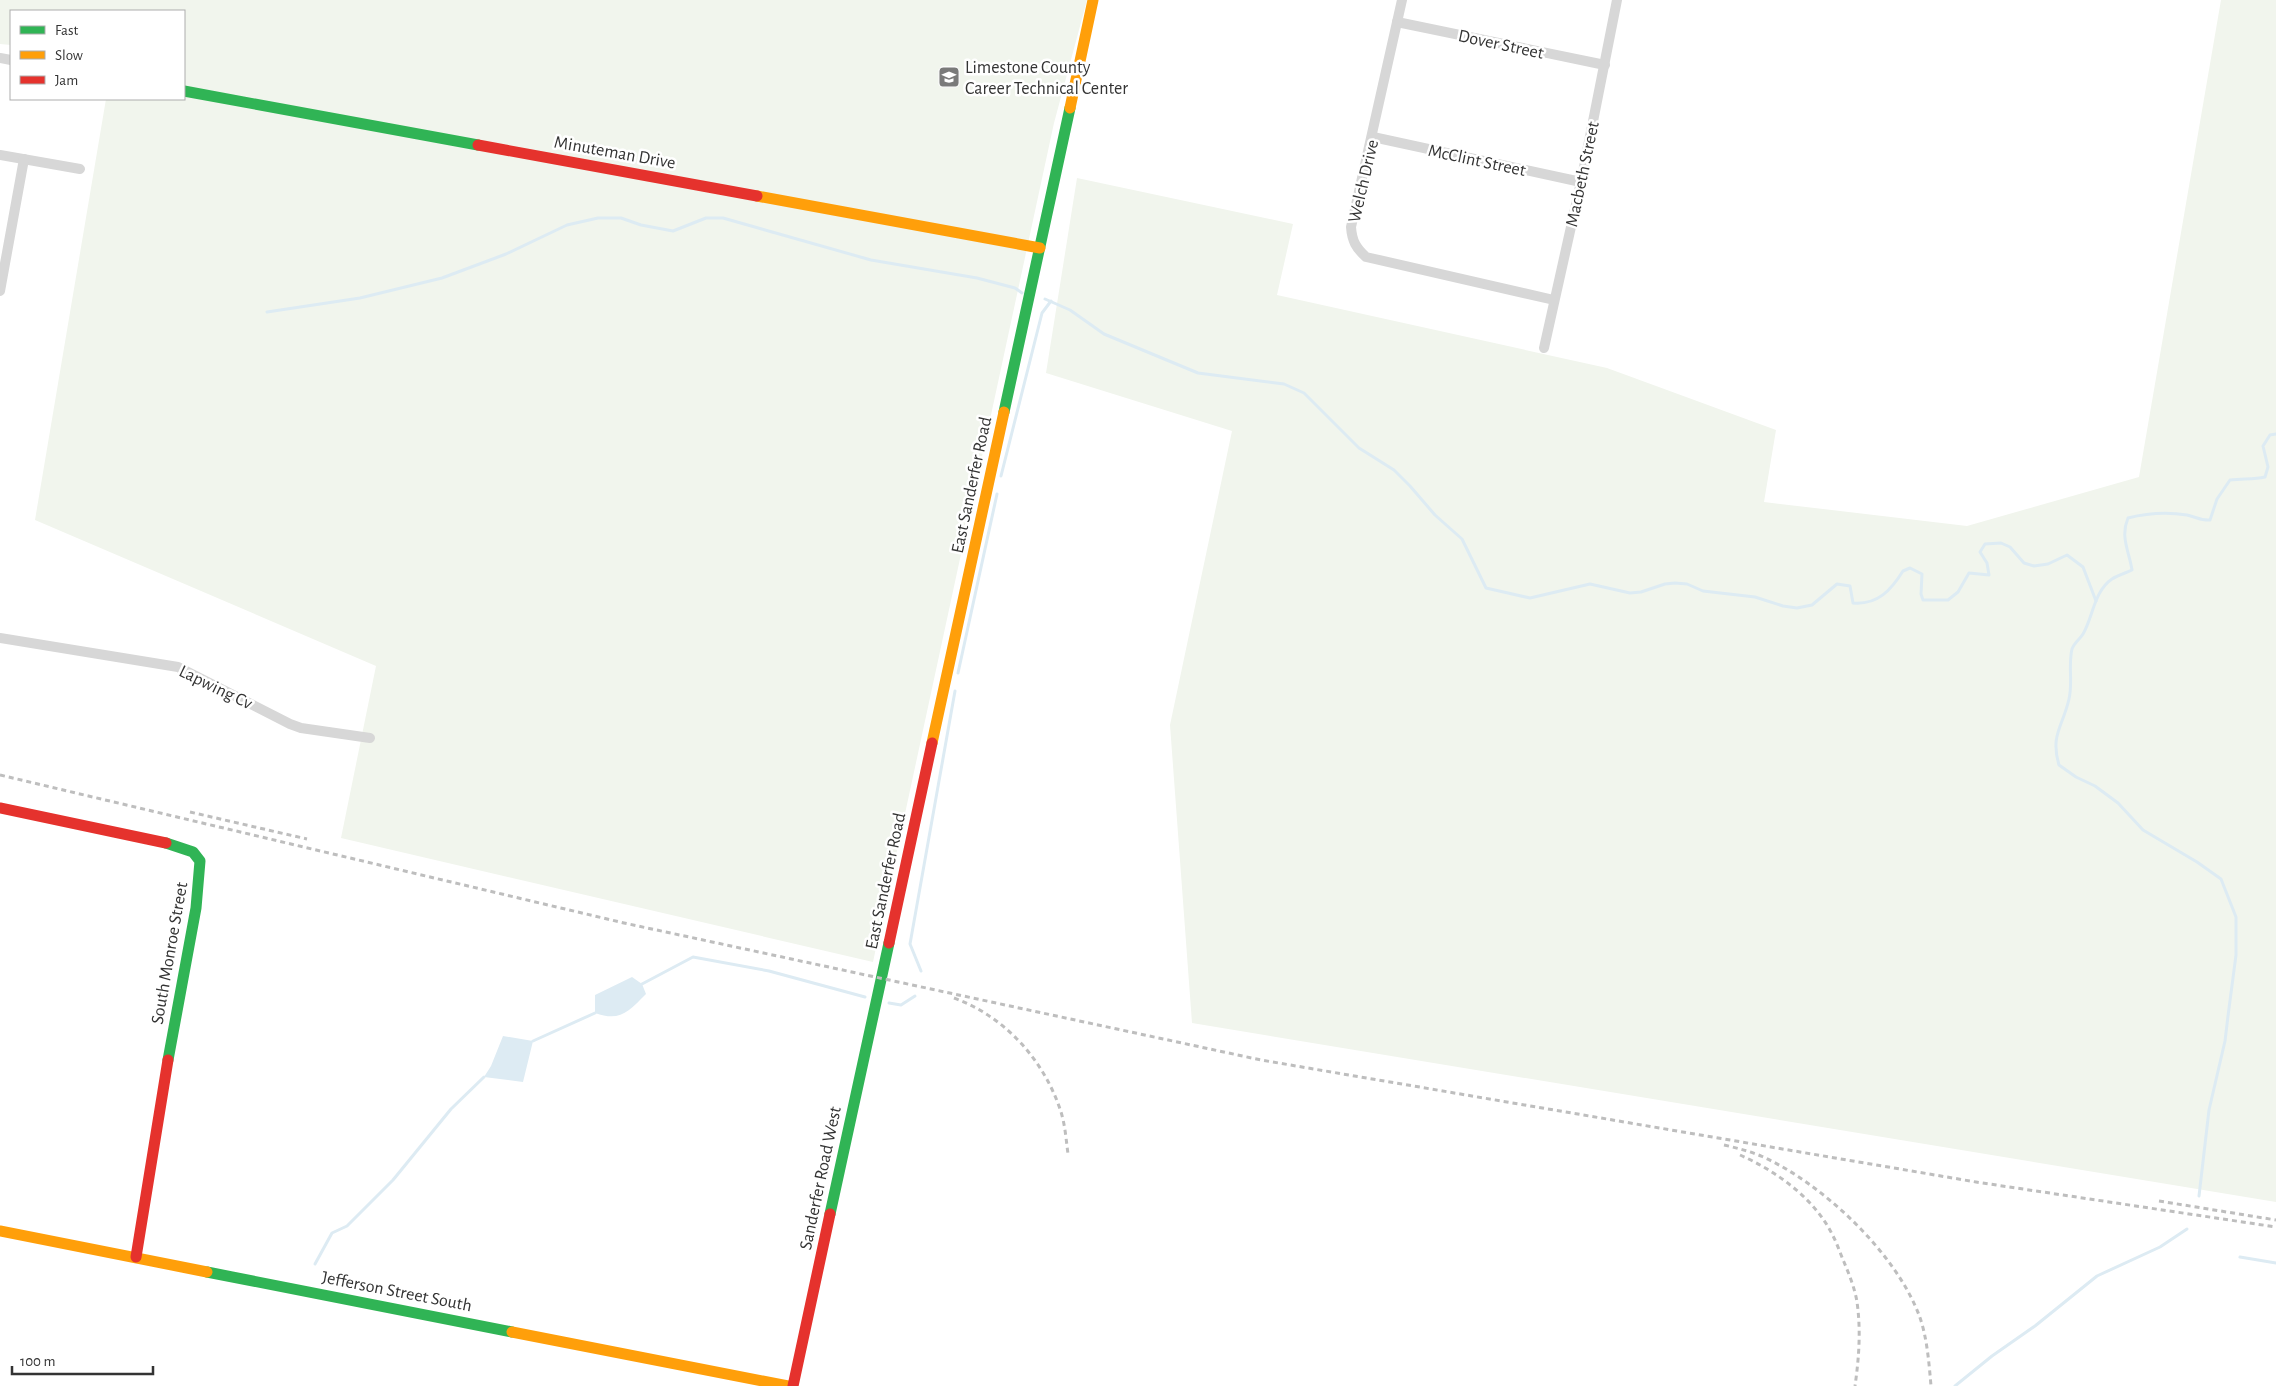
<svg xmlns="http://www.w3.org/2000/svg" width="2276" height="1386" font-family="'Alegreya Sans',sans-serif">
	<rect width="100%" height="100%" fill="#fff"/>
	<g fill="#f1f5ed">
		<path d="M0,0h1087l-33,123 -181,839 -532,-124 35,-172 -341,-146 71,-421h78v-88h-173v34l-11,-1z"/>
		<path d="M2221,0h55v1202l-1084,-179 -22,-298 62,-294 -186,-58 31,-195 216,46 -16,71 330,73 169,62 -12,72 203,24 172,-49z"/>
	</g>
	<g fill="#ddebf3">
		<path d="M632,977l10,7 4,10c-18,18 -26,28 -51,19v-18z"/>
		<path d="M503,1036l30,5 -10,41 -39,-5 7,-11z"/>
	</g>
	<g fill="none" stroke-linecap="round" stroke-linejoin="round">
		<g stroke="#ddebf3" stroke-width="3">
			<path d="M1045,299l25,11 34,24 94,39 86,11 20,9 55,55 35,22 16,16 25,29 27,24 24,49 44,10 60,-14 40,9 11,-1 24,-8 10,-1 12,1 16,7 52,6 28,9 14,2 15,-3 25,-21 13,2 3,17c25,2 38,-13 50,-32l7,-3 12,6 -1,20 2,6h25l10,-8 11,-19 20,2 -2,-12 -7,-11 5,-8 16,-1 9,4 14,16 10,3 14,-2 19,-9 16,12 13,34"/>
			<path d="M267,312l93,-14 82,-20 64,-24 61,-29 31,-7h23l20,7 32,6 33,-13h17l148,42 106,18 38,10 7,5"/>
			<path d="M1001,476l41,-163 9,-12"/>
			<path d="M958,673l39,-179"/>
			<path d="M921,971l-11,-27 45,-253"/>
			<path d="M642,984l51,-27 76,14 96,26"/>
			<path d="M889,1003l12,2 14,-9"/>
			<path d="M533,1041l62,-28"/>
			<path d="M2199,1196l10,-86 16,-69 3,-25 8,-61v-38l-15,-38 -24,-17 -54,-32 -25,-27 -23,-17 -19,-9 -17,-12c-9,-30 4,-39 10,-66 4,-17 -1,-33 3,-50 2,-6 8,-10 11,-15 10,-17 11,-43 29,-55 6,-4 14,-6 20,-9 -3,-19 -12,-33 -4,-52 20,-5 39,-6 59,-3 9,2 15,6 23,5l7,-21 13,-19c12,-2 23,0 35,-3l3,-10 -5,-21 7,-11 6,-1"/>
			<path d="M2240,1257l36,6"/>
			<path d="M315,1264l17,-31 15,-7 46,-46 58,-71 33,-32"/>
			<path d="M1955,1386l37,-30 43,-30 62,-50 63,-29 27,-18"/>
		</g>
		<g stroke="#d7d7d7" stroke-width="10">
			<path d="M1402,0l-51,227c1,14 5,21 15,30l188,43"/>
			<path d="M1397,22l208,43"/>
			<path d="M0,58l11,2"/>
			<path d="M1373,137l208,45"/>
			<path d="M0,155l80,14"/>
			<path d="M0,291l24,-132"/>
			<path d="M1544,348l37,-166 36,-182"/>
			<path d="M0,638l178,29 112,57 11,4 69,10"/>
		</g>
		<g stroke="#30b455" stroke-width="11">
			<path d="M184,91l294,54"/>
			<path d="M1004,412l66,-304"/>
			<path d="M166,843l27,9 7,9 -4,47 -28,152"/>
			<path d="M830,1214l59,-271"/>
			<path d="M207,1272l305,60"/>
		</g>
		<g stroke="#ff9f0a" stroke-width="11">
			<path d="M1070,108l23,-108"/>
			<path d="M757,196l283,52"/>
			<path d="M932,743l72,-331"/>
			<path d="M0,1231l207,41"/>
			<path d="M512,1332l276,54"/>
		</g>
		<g stroke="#e5322d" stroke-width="11">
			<path d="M478,145l279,51"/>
			<path d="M0,808l166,35"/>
			<path d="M889,943l43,-200"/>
			<path d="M136,1257l32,-197"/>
			<path d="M793,1386l37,-172"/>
		</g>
		<g stroke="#bebebe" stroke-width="3" stroke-dasharray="5 4" stroke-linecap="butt">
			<path d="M0,775l624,148 637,137 715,122 300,45"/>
			<path d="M190,812l117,27"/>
			<path d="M954,998c50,18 89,61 106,111 5,14 6,30 8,45"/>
			<path d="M1724,1145c13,3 25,6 37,11 61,27 134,96 158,159 8,21 10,48 12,71"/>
			<path d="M1740,1155c36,16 74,43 92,79 5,9 8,19 12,28 5,12 11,27 13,40 4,28 2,56 -2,84"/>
			<path d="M2159,1201l117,19"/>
		</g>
	</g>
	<defs>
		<g id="school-square" transform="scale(1.125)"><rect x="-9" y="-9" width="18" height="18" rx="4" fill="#7a7a7a" stroke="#fff"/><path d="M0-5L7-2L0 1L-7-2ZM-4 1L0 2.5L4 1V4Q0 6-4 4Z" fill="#fff"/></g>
	</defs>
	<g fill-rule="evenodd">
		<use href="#school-square" x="949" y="77"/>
	</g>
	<g text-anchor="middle" stroke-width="5" stroke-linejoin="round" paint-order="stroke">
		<g font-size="18" fill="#333" stroke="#fff">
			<text transform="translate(1501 44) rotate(12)" y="6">Dover Street</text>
			<text transform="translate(615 152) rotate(10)" y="6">Minuteman Drive</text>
			<text transform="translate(1477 160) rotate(12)" y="6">McClint Street</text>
			<text transform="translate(1582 174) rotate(-78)" y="6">Macbeth Street</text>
			<text transform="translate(1363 181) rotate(-77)" y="6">Welch Drive</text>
			<text transform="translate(971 485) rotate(-78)" y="6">East Sanderfer Road</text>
			<text transform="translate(216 687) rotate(26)" y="6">Lapwing Cv</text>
			<text transform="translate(885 881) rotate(-78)" y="6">East Sanderfer Road</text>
			<text transform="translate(169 953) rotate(-80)" y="6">South Monroe Street</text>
			<text transform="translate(820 1178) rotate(-78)" y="6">Sanderfer Road West</text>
			<text transform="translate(397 1291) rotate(11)" y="6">Jefferson Street South</text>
		</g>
		<g font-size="18" fill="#333" stroke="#fff" text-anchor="start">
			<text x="965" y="73">Limestone County<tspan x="965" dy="21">Career Technical Center</tspan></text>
		</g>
	</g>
	<rect x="10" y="10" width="175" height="90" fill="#ffffff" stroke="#adadad"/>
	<rect x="20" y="26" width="25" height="8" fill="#30b455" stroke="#adadad"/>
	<text x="55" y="35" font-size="15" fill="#333333">Fast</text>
	<rect x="20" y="51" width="25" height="8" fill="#ff9f0a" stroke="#adadad"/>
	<text x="55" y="60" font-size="15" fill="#333333">Slow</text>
	<rect x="20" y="76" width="25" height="8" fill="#e5322d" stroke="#adadad"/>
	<text x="55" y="85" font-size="15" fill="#333333">Jam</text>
	<path d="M12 1366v8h141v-8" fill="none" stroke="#333333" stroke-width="2.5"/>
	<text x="20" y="1366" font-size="15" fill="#333333" stroke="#ffffff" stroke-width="4" paint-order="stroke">100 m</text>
</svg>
